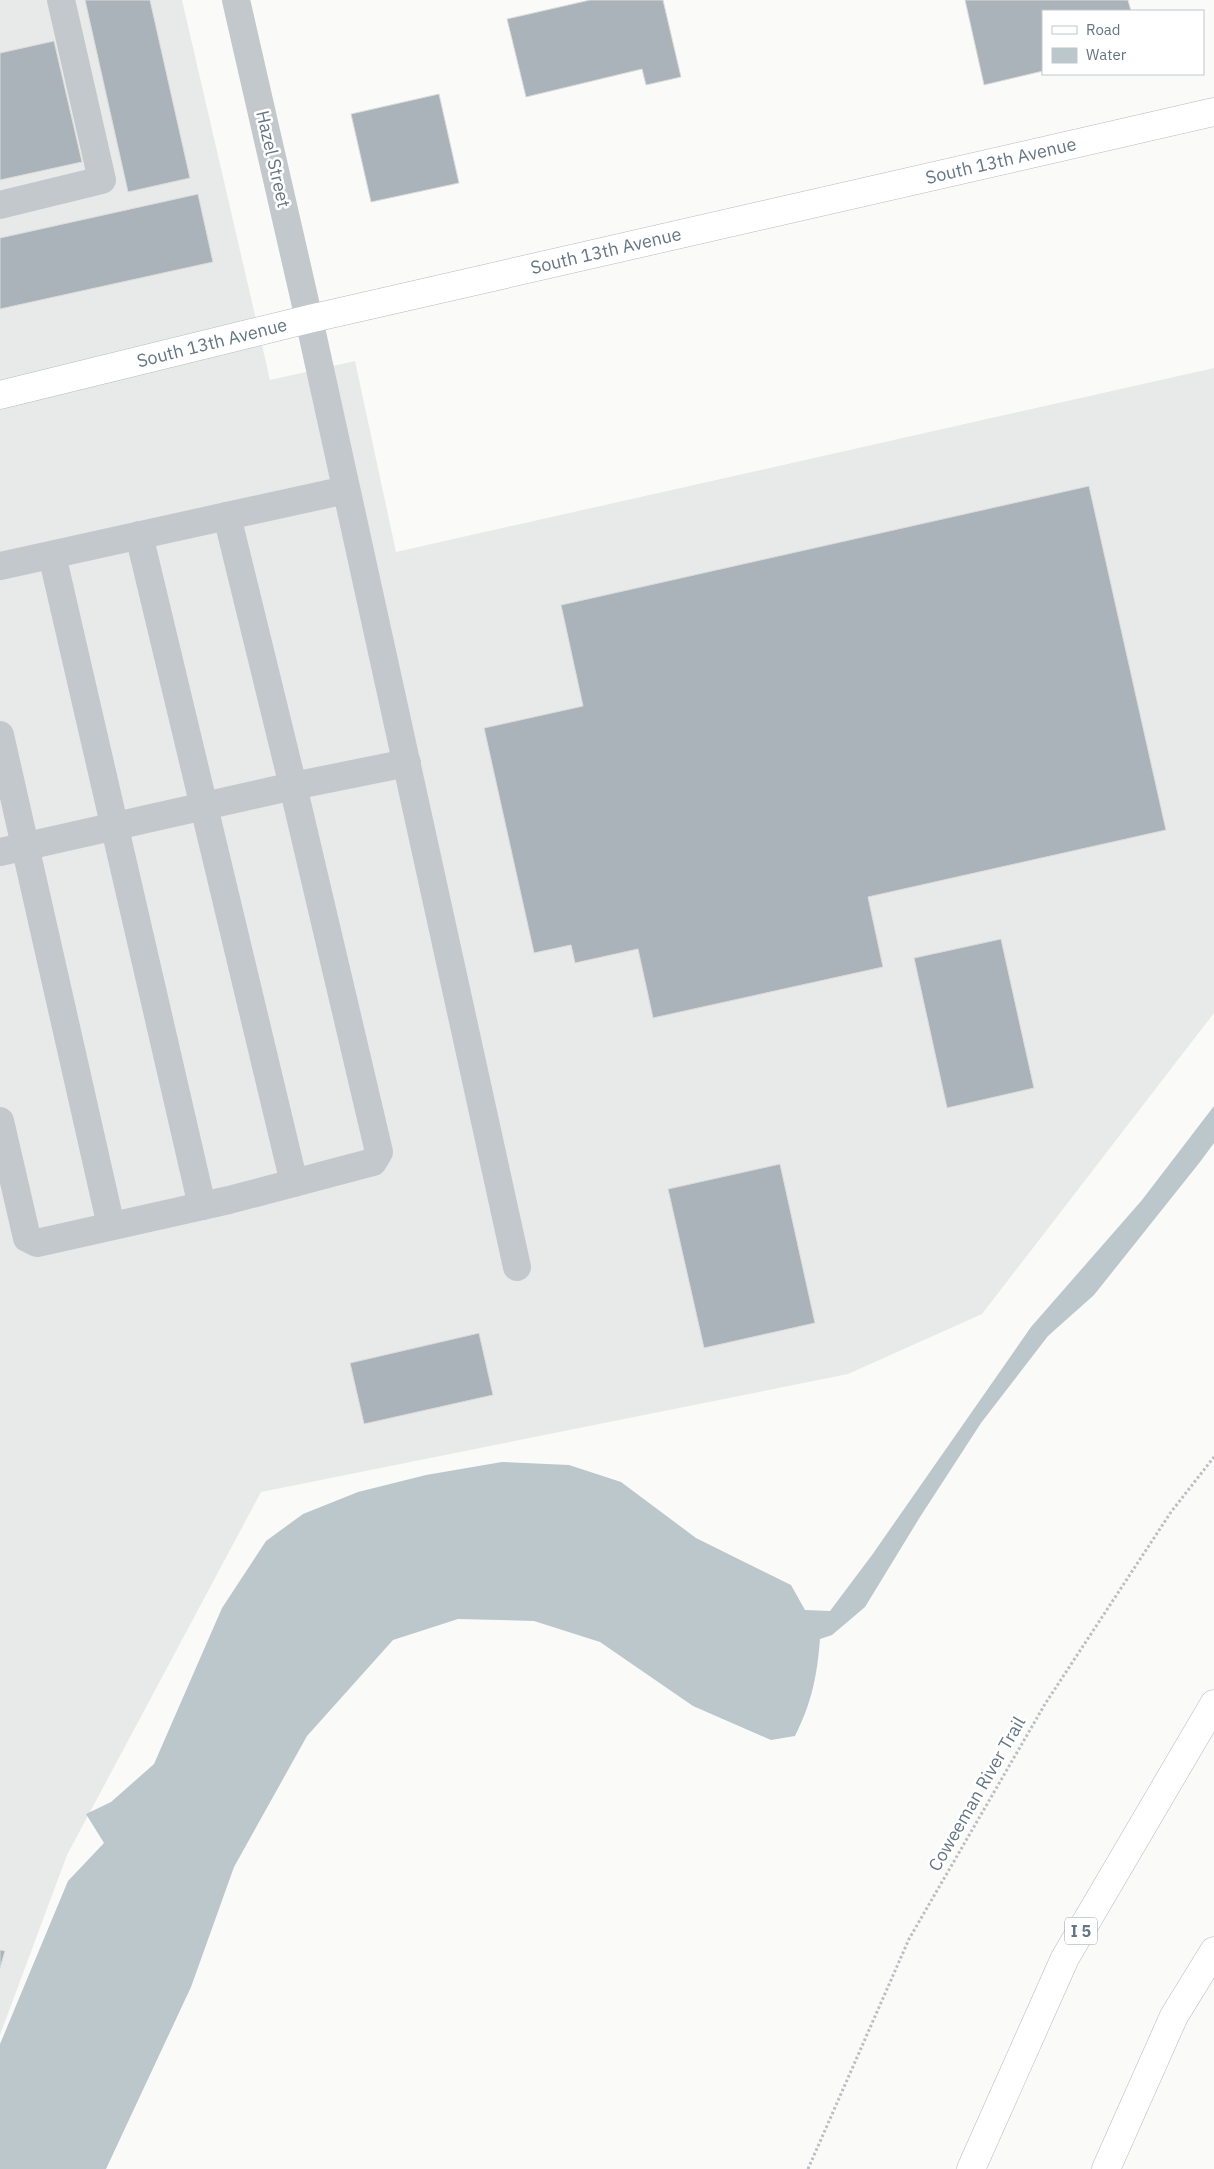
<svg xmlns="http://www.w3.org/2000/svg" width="1214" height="2169" font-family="'IBM Plex Sans',sans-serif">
	<rect width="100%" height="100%" fill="#fafaf8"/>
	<path fill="#e8e9e9" d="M0,0h182l88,380 85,-19 41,191 818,-184v645l-232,301 -134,60 -587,118 -194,363 -67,180z"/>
	<path fill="#bbc7cb" d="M1214,1106v37l-14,19 -106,133 -46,41 -67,87 -61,94 -55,90 -33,28 -12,4c-3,37 -8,63 -25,97l-24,4 -78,-34 -93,-64 -66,-21 -76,-2 -65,21 -86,96 -73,131 -43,120 -85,182h-106v-125l68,-163 36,-38 -18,-29 25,-12 43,-38 68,-156 44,-67 37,-27 55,-22 68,-17 76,-13 67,3 52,17 75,56 95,47 14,25 25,1 42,-56 159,-228 111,-127z"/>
	<g fill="#aab3b9" stroke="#dcdcda">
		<path d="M85,0h65l40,178 -62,14z"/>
		<path d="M590,0h73l18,77 -35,8 -4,-16 -116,28 -19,-78z"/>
		<path d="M965,0h163l3,11h-88v60l-59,14z"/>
		<path d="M54,41l28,121 -82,18v-127z"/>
		<path d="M439,94l20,89 -88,19 -20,-88z"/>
		<path d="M198,194l15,68 -213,47v-71z"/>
		<path d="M1089,486l77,344 -298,67 15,70 -230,51 -15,-69 -63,14 -4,-18 -37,8 -50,-225 99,-22 -22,-101z"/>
		<path d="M1001,939l33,149 -87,20 -33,-150z"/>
		<path d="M780,1164l35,159 -111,25 -36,-159z"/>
		<path d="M479,1333l14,62 -129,29 -14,-61z"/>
		<path d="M0,1950l5,1 -5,17z"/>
	</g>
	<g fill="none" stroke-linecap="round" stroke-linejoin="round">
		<g stroke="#b5babe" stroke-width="29">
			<path id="major" d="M0,395l309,-76 905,-207"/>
		</g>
		<g stroke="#b4b9bd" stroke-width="29">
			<g id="highway">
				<path d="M971,2169l94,-211 149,-254"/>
				<path d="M1106,2169l68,-153 40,-65"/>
			</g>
		</g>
		<path stroke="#bbbfc2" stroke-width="3" stroke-dasharray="2.5 2.5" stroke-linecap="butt" d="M808,2169l101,-230 136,-235 126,-192 43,-55"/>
		<g stroke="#c3c8cc" stroke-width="28">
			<path d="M236,0l73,319 208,948"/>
			<path d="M0,205l102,-25 -41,-180"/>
			<path d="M346,490l-119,26 66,270 114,-23"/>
			<path d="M139,535l155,648"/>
			<path d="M52,555l150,651"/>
			<path d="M0,566l227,-50"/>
			<path d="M0,735l111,491"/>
			<path d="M0,852l293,-66 86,366 -6,10 -144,38 -192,43 -10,-5 -27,-117"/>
		</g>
		<use href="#major" stroke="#fff" stroke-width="28"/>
		<use href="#highway" stroke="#fff" stroke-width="28"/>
	</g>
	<g text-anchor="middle" stroke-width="5" stroke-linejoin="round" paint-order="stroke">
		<rect fill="#fff" stroke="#939fa8" stroke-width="1" x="1065" y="1917.5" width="32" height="27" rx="4"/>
		<g font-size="16" font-weight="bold" fill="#657683">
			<text x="1081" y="1937">I 5</text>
		</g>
		<g font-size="18" fill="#657683" stroke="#fff">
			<text transform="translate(273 159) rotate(77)" y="6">Hazel Street</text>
			<text transform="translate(1001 161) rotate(-13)" y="6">South 13th Avenue</text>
			<text transform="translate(606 251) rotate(-13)" y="6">South 13th Avenue</text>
			<text transform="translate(212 343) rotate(-14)" y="6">South 13th Avenue</text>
			<text transform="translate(977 1794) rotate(-60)" y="6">Coweeman River Trail</text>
		</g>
	</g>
	<rect x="1042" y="10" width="162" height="65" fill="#ffffff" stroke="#c1c8cd"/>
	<rect x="1052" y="26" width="25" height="8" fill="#ffffff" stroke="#c1c8cd"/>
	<text x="1086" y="35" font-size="15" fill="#657683">Road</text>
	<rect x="1052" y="48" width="25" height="15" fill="#bbc7cb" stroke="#c1c8cd"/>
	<text x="1086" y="60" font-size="15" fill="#657683">Water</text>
</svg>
